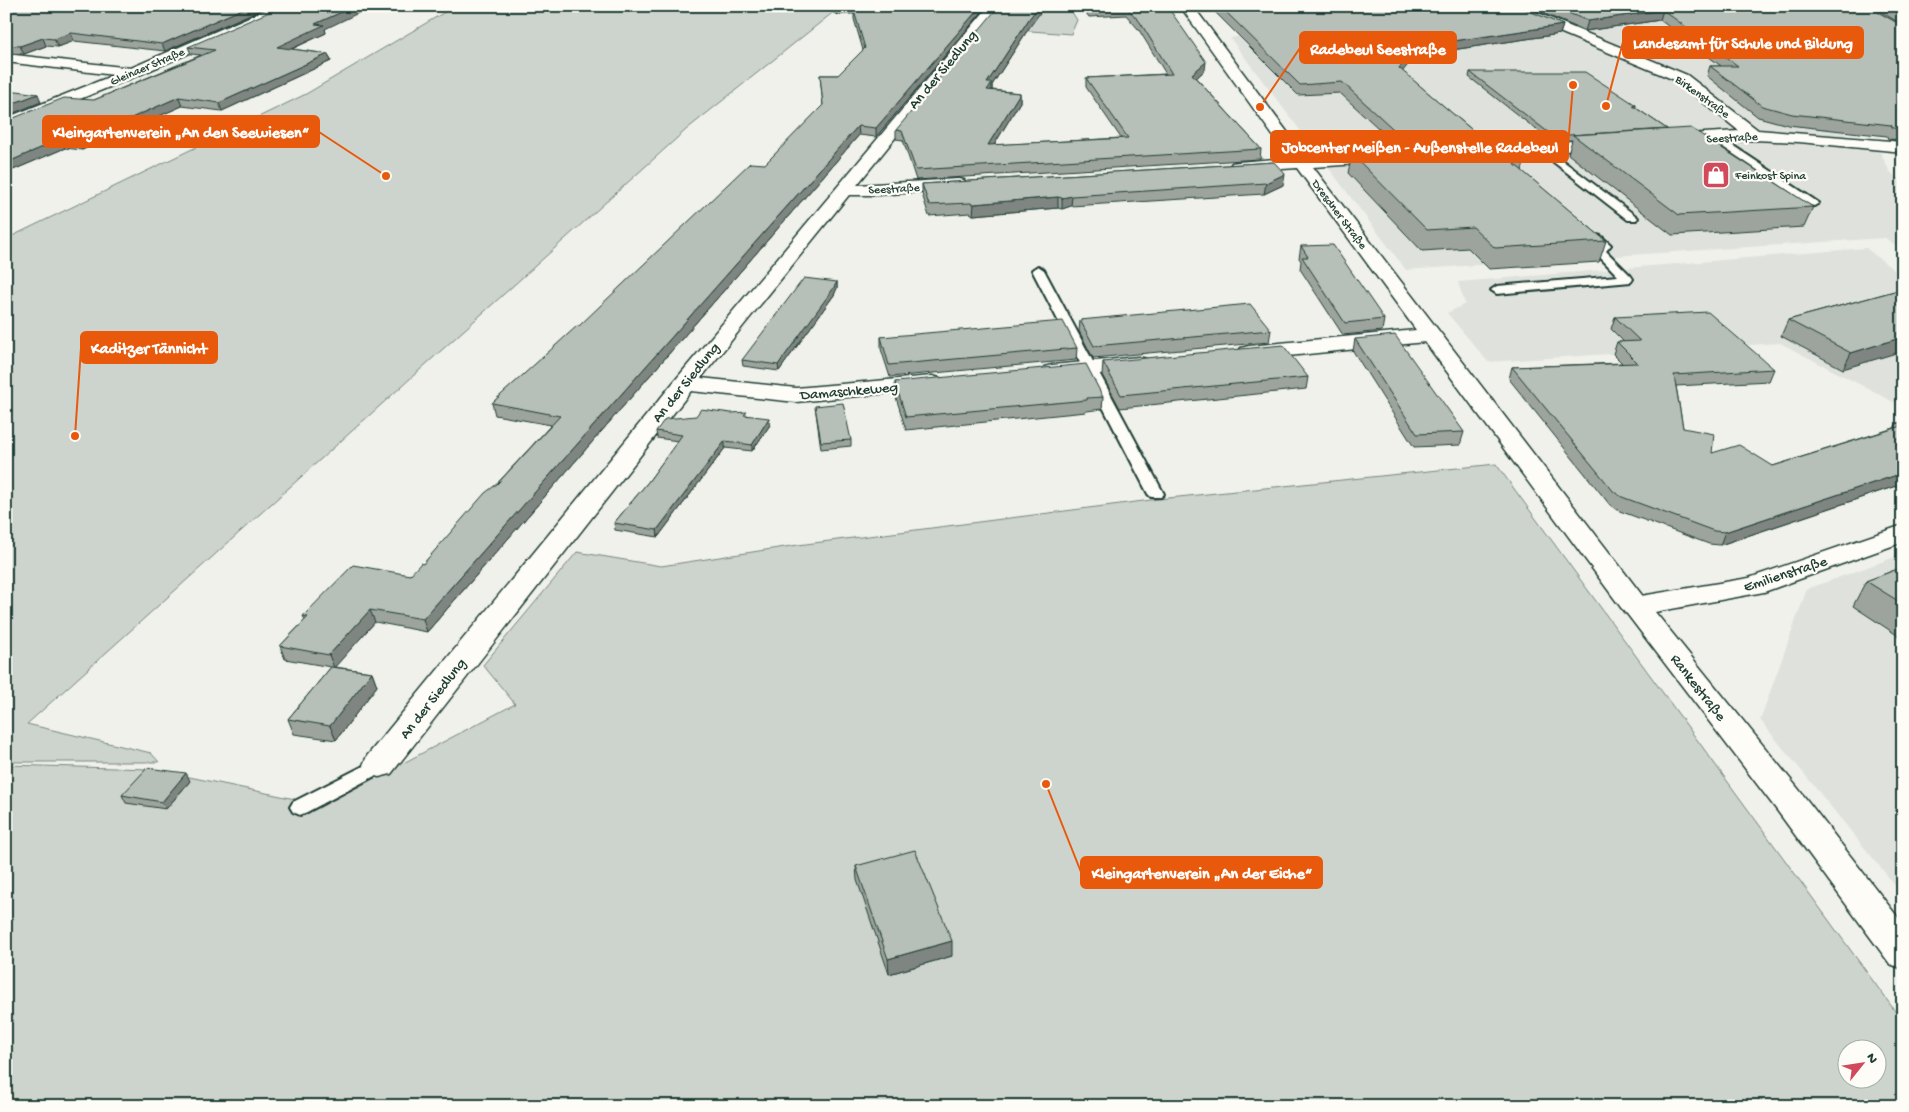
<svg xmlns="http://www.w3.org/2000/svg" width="1909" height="1112" font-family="'Gochi Hand',sans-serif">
	<rect width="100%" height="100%" fill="#f0f1eb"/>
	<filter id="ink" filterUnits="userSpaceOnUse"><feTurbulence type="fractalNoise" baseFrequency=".02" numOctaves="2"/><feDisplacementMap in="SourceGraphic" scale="10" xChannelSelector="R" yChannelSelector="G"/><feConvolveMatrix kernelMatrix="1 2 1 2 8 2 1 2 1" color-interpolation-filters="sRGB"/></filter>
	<g filter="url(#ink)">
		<g fill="#dfe2dc">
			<path d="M1438,6h465v33l-69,68 12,28 34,17 10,20 13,10v68l-18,-12 -479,32 -176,-232 64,-13z"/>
			<path d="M1866,248l37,29v130l-123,-64 -292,19 -41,-49 18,-9 -7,-22z"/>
			<path d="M1903,554v341l-143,-175 47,-131z"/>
		</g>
		<g fill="#cdd3cd" stroke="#768880" fill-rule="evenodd">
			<path d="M455,6h386l-154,123 -660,595 124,29 8,9h-153v-523l300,-145z"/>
			<path d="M1032,6h36l9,14 -6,14 -81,-6z"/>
			<path d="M1496,464l407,558v84h-1897v-341l145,4 144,30 10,16 210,-111 -32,-39 94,-113 84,14 137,-21 361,-46zM1846,1050h30v30h-30z"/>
		</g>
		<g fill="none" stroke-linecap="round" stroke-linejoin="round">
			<g stroke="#1f3d34" stroke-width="4">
				<g id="lane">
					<path d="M893,6h64l-4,2 -116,5 -4,-2 4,-2z"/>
					<path d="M1714,134l3,1 102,68 -5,3 -4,-1 -99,-66 -2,-2z"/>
					<path d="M1542,145l94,71 2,2 -2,2h-8l-90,-70v-4z"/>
					<path d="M1597,235l4,1 10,9 -5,6 25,25 2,3 -2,3 -134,12 -6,-4 6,-4 121,-10 -24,-25 5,-6 -8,-7z"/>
					<path d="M1038,266l6,4 120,224 -3,3h-10l-3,-3 -116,-224z"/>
					<path d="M379,758l7,2 3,5 -3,5 -79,42 -7,3 -7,-3 -3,-5 3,-5z"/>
				</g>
			</g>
			<g stroke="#1f3d34" stroke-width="3">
				<g id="street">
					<path d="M274,6h18l-1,3 -152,66 -133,54v-11l108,-43 -108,-13v-8l125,14z"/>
					<path d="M989,6h15l-19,21 -128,158 101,-6 6,1 3,4 -3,4 -85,7h-30l-148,183 95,10 136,-12 8,2 3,5 -3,5 -144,14 -105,-11 -300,383 -12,3 -12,-3 -4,-9 4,-9 310,-378z"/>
					<path d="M1180,6h13l113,151 82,-5 6,1 3,4 -3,4 -6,1 -75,5 332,432 4,7 -4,7 -10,2 -10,-2 -200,-271 -176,18 -8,-2 -3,-5 3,-5 8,-2 167,-16 -119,-162 -59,4 -6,-1 -3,-4 3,-4 6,-1 51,-4z"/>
					<path d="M1503,6h18l166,69 71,55 145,12v10l-104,-10 -45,-2 -84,5 -6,-1 -2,-4 2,-4 6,-1 69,-4 -62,-50 -173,-72z"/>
					<path d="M1607,139l6,1 2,4 -2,4 -143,9 -6,-1 -2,-4 2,-4 6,-1z"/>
					<path d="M1139,357l8,2 3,5 -3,5 -95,10 -8,-2 -3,-5 3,-5 8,-2z"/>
				</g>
			</g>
			<g stroke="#1f3d34" stroke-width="3">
				<path id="secondary" d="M1903,525v17l-139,50 -109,20 145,179 103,133v45l-13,-5 -114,-155 -155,-203 4,-7 10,-2 114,-19z"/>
			</g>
			<use href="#lane" fill="#fdfcf7" fill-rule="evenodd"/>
			<use href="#street" fill="#fdfcf7" fill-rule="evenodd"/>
			<use href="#secondary" fill="#fdfcf7" fill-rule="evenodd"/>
		</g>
		<g fill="#9da49e" stroke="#1f3d34">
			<path d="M6,6h263l-104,45 -91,-10 -16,6 -12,-1 -22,8 -18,-1z"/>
			<path d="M948,6h39l-111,131 -17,-2 -432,497 -52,-10 -41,45 38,5 5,14 -41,54 -42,-6 -6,-15 43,-52 -46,-8 -5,-13 25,-26 -2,-4 107,-41 13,-11 128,-139 -56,-10 -3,-12 273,-239 58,-58 -3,-31h18l25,-25 -9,-31v-8z"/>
			<path d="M1081,6h86l38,64 -9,8 65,71 -1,10 -344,21 -13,-40 -7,-1v-9l133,-102 -37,57v5l28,3v9l-26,43 127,-7 -35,-51v-9l80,-4 -27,-44 -13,-15 -37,2z"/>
			<path d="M1209,6h308l46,19 -3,9 -122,18 -12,-9 -24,28 76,64 -1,6 47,22 -2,8 84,70 -7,21 -110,7 -21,-21 -46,3 -74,-78 4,-19 67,-4v-1l-17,1 -62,-57 -42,2z"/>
			<path d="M1526,6h341l36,20v114l-15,-1 -1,-3 -99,-11 -30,-8 -51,-41 3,-10h11l-61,-46 -75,11z"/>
			<path d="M1871,6h32v19z"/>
			<path d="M325,29l1,4 -34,16 36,5 3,7 -109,50 -40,-5 -100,44 -17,-2 -59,25 88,-73 107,-45 -10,-1 -3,-7z"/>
			<path d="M1470,72l166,33v3l31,21 146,78 -9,20 -132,8 -104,-81 4,-14 -21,1 -82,-64z"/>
			<path d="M1901,142h2v23l-7,-12z"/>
			<path d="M1274,162l9,23 -19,9 -193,12 -9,3 -4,-1 -85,7 -3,-2 -41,3 -7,-22v-10z"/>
			<path d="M1301,246l83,73 -2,12 -39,4 -43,-66 1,-8 -2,-3z"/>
			<path d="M837,282v6l-3,7 -55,76 -36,-5 -1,-6z"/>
			<path d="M1902,289l-59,80 -62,-33 7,-16z"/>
			<path d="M1615,317l159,52 -5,12 -93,5 7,42 29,25 61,13 121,-38 3,-5 6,-2v61l-1,2 -182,61 -11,-1 -92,-34 -7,-5 -101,-126 3,-12 110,-4 -9,-9 4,-12h7l-13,-13z"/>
			<path d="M1080,320l191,10 -2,12 -176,16 -14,-27z"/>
			<path d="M881,337l196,11 -1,12 -186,17 -9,-28z"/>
			<path d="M1355,339l109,93 -4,13 -46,2 -61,-96z"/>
			<path d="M1103,362l205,15 -2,12 -186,19 -18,-33z"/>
			<path d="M895,382l208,15 -1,12 -15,2 -1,1 -180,18 -11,-36z"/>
			<path d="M815,406l36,34v6l-30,3z"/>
			<path d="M747,415l23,10 -18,26 -27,-3 -67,89 -43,-7 -1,-7 34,-41 30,-41 -21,-3 -1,-7z"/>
			<path d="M1903,567v72l-50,-33 13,-25z"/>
			<path d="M190,781l-24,28 -40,-6 -4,-8z"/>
			<path d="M856,866l96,90 -63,18 -32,-94z"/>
		</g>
		<g fill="#7f8681" stroke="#1f3d34">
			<path d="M249,6h20l-104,45 -3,-7z"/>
			<path d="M355,6h18l-48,23 1,4 -46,21 -3,-7 38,-23z"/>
			<path d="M981,6h6l-111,131v-9z"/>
			<path d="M1039,6h6l-16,22 -37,57v7l-5,7v-16l42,-64z"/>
			<path d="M1663,10l-3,10 -75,11 3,-10z"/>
			<path d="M1563,25l-3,9 -122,18 2,-9z"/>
			<path d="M71,33l3,8 -16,6 -4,-8z"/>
			<path d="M1428,33l-2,10 -29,35 2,-10z"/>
			<path d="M43,38l3,8 -22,8 -4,-8z"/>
			<path d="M328,54l3,7 -109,50 -3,-8z"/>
			<path d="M1206,62l-1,8 -14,13 1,-9z"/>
			<path d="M1020,93v9l-32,53v-10z"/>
			<path d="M38,94l3,8 -35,14v-10z"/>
			<path d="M179,97l3,9 -100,44 -3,-9z"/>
			<path d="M858,126l1,9 -432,497 -4,-13z"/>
			<path d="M61,139l4,9 -59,25v-10z"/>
			<path d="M1285,174l-2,11 -19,9 2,-11z"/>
			<path d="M1072,196l-1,10 -9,3v-11z"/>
			<path d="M1058,197v11l-85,7 1,-11z"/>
			<path d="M837,282v6l-3,7 -55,76 -1,-6z"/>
			<path d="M1903,337v14l-60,18 8,-16z"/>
			<path d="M769,418l1,7 -18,26v-6z"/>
			<path d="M725,441v7l-67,89 -1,-7z"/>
			<path d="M1903,473v9l-1,2 -182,61 5,-13z"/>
			<path d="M370,610l5,12 -41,46 -5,-13z"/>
			<path d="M372,672l5,14 -41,54 -6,-14z"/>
			<path d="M186,773l4,8 -24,28 -4,-7z"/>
			<path d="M952,941v15l-63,18 -1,-15z"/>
		</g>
		<g fill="#b6bfb8" stroke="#1f3d34">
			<path d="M6,6h243l-87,38 -91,-11 -17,6 -11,-1 -23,8 -14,-1z"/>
			<path d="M283,6h72l-40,18 9,1 -47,22 51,7 -109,49 -40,-6 -100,44 -18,-2 -55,24v-42l58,-23 30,2 121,-50 -27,-3z"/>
			<path d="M950,6h31l-105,122 -18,-2 -435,493 -53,-9 -41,45 -49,-9 28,-29 -5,-1 50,-51 57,10 11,-12 2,1 62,-71 12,-9 63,-68 -68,-13 85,-77h2l171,-163 15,1 58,-59 -3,-30h18l27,-27 -11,-37z"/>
			<path d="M999,6h40l-10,13 -42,64h5l-5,7 33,3 -32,52 140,-7 -42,-60 86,-4 -32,-52 -14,-15 -37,2 -2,-3h80l39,56 -14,12 69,75 -345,21 -14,-39 -6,-1z"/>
			<path d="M1220,6h297l46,19 -123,18 -12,-10 -29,35 79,67 -74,4 -62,-57 -42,3z"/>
			<path d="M1551,6h316l36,20v103l-10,-1 -2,-3 -99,-11 -30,-8 -52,-40h28l-75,-56 -75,11z"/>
			<path d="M1891,6h12v7z"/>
			<path d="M1470,72h115l51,33 -3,1 34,23 -114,7z"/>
			<path d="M17,91l21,3 -32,12v-11z"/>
			<path d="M1691,128l122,79 -134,8 -106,-80z"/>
			<path d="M1496,140l28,23h-11l93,78 -111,7 -22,-21 -46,3 -75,-76 74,-5 -6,-5z"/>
			<path d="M1274,162l11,12 -19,9 -194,13 -10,2 -4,-1 -84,7 -4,-1 -41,2 -7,-21z"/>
			<path d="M1333,245l51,74 -39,4 -43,-66h6l-7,-11z"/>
			<path d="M804,278l33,4 -4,7 -55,76 -36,-5z"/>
			<path d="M1902,289h1v48l-52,16 -63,-33z"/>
			<path d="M1250,304l21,26 -177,16 -14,-26z"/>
			<path d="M1708,312l66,57 -100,6 9,53 31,6 -2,19 27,-8 34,21 129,-40 -5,-3 6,-2v52l-178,59 -11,-1 -92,-34 -8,-5 -102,-125 126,-4 -21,-21 23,-1 -25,-24z"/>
			<path d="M1063,321l14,27 -188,17 -8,-28z"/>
			<path d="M1395,335l69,97 -47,2 -62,-95z"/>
			<path d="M1283,345l25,32 -187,18 -18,-33z"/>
			<path d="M1086,364l17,33 -16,1v2l-181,17 -11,-35z"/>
			<path d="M843,403l8,37 -30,2 -6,-36z"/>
			<path d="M701,409l30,4 16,-1 -3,3 25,3 -17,27 -27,-4 -68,89 -43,-7 34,-41 34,-47 -26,-4 9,-12 31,-3z"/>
			<path d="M1903,567v37l-37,-23z"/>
			<path d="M331,667l41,5 -42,54 -42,-7z"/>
			<path d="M147,768l39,5 -24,29 -40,-7z"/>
			<path d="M915,850l37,91 -64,18 -32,-93z"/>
		</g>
	</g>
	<defs>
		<g id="shop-square" transform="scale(1.4375)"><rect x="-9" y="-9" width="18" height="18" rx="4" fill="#d1495b" stroke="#fdfcf7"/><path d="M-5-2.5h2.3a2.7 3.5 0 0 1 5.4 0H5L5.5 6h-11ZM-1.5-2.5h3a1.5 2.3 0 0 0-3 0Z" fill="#fff"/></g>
	</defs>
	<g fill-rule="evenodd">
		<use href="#shop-square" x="1716" y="175"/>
	</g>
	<g text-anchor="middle" stroke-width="4.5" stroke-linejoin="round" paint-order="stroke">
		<g font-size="12" fill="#1f3d34" stroke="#fdfcf7">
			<text transform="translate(147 66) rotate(-23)" y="4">Gleinaer Straße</text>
			<text transform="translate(1703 96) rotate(36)" y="4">Birkenstraße</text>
			<text transform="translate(1732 137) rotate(-3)" y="4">Seestraße</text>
			<text transform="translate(894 188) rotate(-3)" y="4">Seestraße</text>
			<text transform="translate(1340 214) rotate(53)" y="4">Dresdner Straße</text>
		</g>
		<g font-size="12" fill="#1f3d34" stroke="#fdfcf7" text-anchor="start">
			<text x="1735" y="179">Feinkost Spina</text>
		</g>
		<g font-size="15" fill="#1f3d34" stroke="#fdfcf7">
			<text transform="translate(942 69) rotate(-50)" y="5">An der Siedlung</text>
			<text transform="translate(685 382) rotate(-51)" y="5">An der Siedlung</text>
			<text transform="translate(849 390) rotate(-5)" y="5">Damaschkeweg</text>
			<text transform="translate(1785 573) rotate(-18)" y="5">Emilienstraße</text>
			<text transform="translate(1699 687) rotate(52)" y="5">Rankestraße</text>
			<text transform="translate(432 698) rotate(-52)" y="5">An der Siedlung</text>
		</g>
	</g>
	<path fill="none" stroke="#e8590c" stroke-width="2" d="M1606 106L1623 42M1260 107L1300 48M386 176L319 132M1573 85L1568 146M75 436L81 348M1046 784L1081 872"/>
	<g fill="#e8590c" stroke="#fdfcf7" stroke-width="2">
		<circle cx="1606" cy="106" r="5"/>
		<circle cx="1260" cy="107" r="5"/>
		<circle cx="386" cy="176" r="5"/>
		<circle cx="1573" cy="85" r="5"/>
		<circle cx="75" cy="436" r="5"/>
		<circle cx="1046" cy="784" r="5"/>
	</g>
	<g fill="#e8590c" stroke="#e8590c" stroke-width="2">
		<rect x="1623" y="27" width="240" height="31" rx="5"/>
		<rect x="1300" y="32" width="156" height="31" rx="5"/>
		<rect x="43" y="116" width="276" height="31" rx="5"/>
		<rect x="1271" y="131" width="297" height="31" rx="5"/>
		<rect x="81" y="332" width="136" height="31" rx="5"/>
		<rect x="1081" y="857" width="241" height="31" rx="5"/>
	</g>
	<g font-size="16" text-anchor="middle" font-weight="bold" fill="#fff">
		<text x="1743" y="48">Landesamt für Schule und Bildung</text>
		<text x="1378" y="54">Radebeul Seestraße</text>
		<text x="181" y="137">Kleingartenverein „An den Seewiesen“</text>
		<text x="1420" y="152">Jobcenter Meißen - Außenstelle Radebeul</text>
		<text x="149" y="353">Kaditzer Tännicht</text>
		<text x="1202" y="878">Kleingartenverein „An der Eiche“</text>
	</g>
	<rect width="1909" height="1112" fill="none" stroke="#fdfcf7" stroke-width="25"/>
	<rect x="12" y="12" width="1884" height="1087" fill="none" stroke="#1f3d34" stroke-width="2" filter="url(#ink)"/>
	<g transform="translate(1862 1064) rotate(60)"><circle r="24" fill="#fdfcf7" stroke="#a4b0a9"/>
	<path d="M0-4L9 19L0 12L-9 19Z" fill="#d1495b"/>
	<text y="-8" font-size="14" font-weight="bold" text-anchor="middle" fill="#1f3d34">N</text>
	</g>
</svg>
